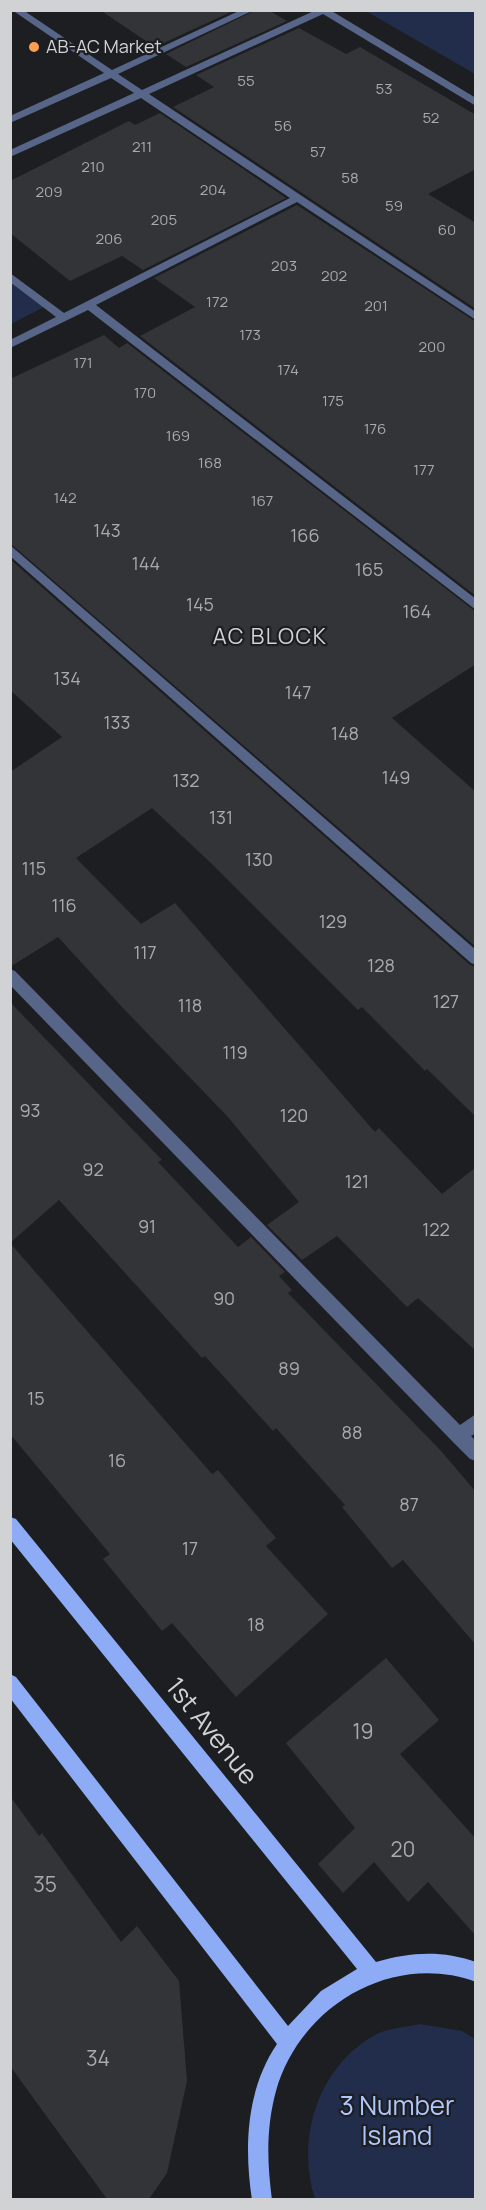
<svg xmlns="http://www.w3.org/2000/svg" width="486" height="2210" font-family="Manrope,sans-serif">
	<rect width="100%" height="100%" fill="#1d1e21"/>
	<g fill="#222d4b">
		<path d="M366,11h109v63z"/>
		<path d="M10,276l38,29 -37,19h-1z"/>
		<path d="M420,2024l42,7 13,8v160h-160c-20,-61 4,-136 64,-166 12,-5 28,-6 41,-9z"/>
	</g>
	<g fill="#333437">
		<path d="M100,10h135l-80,37z"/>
		<path d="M256,10h12l19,11 -101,46 -20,-13z"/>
		<path d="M299,28l47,26 14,-7 116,68v54l-48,25 48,29v86l-303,-202 41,-20 -18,-12z"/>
		<path d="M160,113l126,85 -143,72 -21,-14 -52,25 -60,-48v-52l119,-60 6,4z"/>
		<path d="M297,205l179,117v274l-336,-260 55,-29 -41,-29z"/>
		<path d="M104,335l15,13 8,-5 349,269v52l-84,54 84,74v155l-466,-404v-164z"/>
		<path d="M10,559l460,406 6,2v150l-49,-48 -2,2 -63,-64 -4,3 -146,-146 -60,-56 -76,50 65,66 34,-21 200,229 4,-4 63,66 34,-27v184l-58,-53 -11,9 -70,-71 -35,24 -35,-35 32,-23 -72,-86 -105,-109 -64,-70 -48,30v-195l52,-35 -52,-47z"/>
		<path d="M10,1002l152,158 -4,2 80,85 13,-10 34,35 -6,4 13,14 -4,3 154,159 34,40v153l-73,-85 -11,8 -50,-61 3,-2 -69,-77 -3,3 -68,-75 -3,2 -143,-158 -49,43z"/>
		<path d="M10,1243l202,231 6,-4 58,68 -10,8 62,68 -92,83 -64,-74 -10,8 -59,-72 7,-5 -100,-120z"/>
		<path d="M386,1658l53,62 -39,34 76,85v97l-48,-54 -20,20 -34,-40 -31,31 -25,-29 37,-36 -69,-85z"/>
		<path d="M10,1796l29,40 3,-3 79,109 16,-16 42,55 8,100 -20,92 -18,26h-42l-97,-133z"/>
	</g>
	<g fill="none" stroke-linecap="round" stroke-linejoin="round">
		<g fill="#566588" fill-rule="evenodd">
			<path d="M12,10h11l89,60 129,-60h13l-136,64 24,16 174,-80h14l146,88v8l-153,-92 -174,80 327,218v8l-179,-118 -201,103 380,294v11l-388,-300 -78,38v-8l46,-23 -46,-35v-9l54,40 226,-115 -149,-100 -131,59v-7l124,-57 -23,-15 -101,45v-7l94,-43z"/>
			<path d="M10,545l466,405v15l-5,-2 -461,-407z"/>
			<path d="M10,969l5,2 445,454 16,-11v19l-5,3 5,5v20l-6,-2 -17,-17 -443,-457z"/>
		</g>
		<path fill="#8eacf6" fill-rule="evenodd" d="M10,1517l6,2 360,443c34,-10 66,-12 100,0v20c-84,-31 -177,25 -200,109 -10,37 -9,71 -4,109h-20c-8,-53 -6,-110 25,-156l-267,-346v-24l6,3 272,349 33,-35 36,-22 -347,-430z"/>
	</g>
	<circle fill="#fc9e52" stroke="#1d1e21" stroke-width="2" cx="34" cy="47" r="6"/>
	<g text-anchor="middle" stroke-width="4.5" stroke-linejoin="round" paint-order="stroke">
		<g font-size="15" fill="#aaaaad">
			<text x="246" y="86">55</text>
			<text x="384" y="94">53</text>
			<text x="431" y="123">52</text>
			<text x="283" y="131">56</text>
			<text x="142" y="152">211</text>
			<text x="318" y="157">57</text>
			<text x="93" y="172">210</text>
			<text x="350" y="183">58</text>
			<text x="213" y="195">204</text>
			<text x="49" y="197">209</text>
			<text x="394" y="211">59</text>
			<text x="164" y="225">205</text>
			<text x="447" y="235">60</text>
			<text x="109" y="244">206</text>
			<text x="284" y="271">203</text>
			<text x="334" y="281">202</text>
			<text x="217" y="307">172</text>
			<text x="376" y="311">201</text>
			<text x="250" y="340">173</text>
			<text x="432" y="352">200</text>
			<text x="83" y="368">171</text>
			<text x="288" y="375">174</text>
			<text x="145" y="398">170</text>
			<text x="333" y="406">175</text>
			<text x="375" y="434">176</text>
			<text x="178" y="441">169</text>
			<text x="210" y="468">168</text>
			<text x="424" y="475">177</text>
			<text x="65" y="503">142</text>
			<text x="262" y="506">167</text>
		</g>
		<g font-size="18" fill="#d1d2d4" stroke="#1d1e21" text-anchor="start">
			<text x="46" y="53">AB-AC Market</text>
		</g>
		<g font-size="18" fill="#aaaaad">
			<text x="107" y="537">143</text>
			<text x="305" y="542">166</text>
			<text x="146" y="570">144</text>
			<text x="369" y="576">165</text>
			<text x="200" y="611">145</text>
			<text x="417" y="618">164</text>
			<text x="67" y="685">134</text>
			<text x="298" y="699">147</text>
			<text x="117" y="729">133</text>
			<text x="345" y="740">148</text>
			<text x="396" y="784">149</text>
			<text x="186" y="787">132</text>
			<text x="221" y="824">131</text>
			<text x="259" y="866">130</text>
			<text x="34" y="875">115</text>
			<text x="64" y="912">116</text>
			<text x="333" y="928">129</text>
			<text x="145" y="959">117</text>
			<text x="381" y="972">128</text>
			<text x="446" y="1008">127</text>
			<text x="190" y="1012">118</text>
			<text x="235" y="1059">119</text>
			<text x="30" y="1117">93</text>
			<text x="294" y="1122">120</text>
			<text x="93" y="1176">92</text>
			<text x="357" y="1188">121</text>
			<text x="147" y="1233">91</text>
			<text x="436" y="1236">122</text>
			<text x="224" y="1305">90</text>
			<text x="289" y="1375">89</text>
			<text x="36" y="1405">15</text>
			<text x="352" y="1439">88</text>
			<text x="117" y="1467">16</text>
			<text x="409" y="1511">87</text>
			<text x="190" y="1555">17</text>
			<text x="256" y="1631">18</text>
		</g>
		<g font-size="21" fill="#aaaaad">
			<text x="363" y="1739">19</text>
			<text x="403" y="1857">20</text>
			<text x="45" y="1892">35</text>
			<text x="98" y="2066">34</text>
		</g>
		<g font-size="22" letter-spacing="1.5" fill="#d1d2d4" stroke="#1d1e21">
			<text x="270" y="644">AC BLOCK</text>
		</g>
		<g font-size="26" fill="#d1d2d4" stroke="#1d1e21">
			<text transform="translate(212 1731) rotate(51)" y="9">1st Avenue</text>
		</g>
		<g font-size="26" fill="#b0c7fe" stroke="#1d1e21">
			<text x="397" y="2115">3 Number<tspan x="397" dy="30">Island</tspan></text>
		</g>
	</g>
	<rect width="486" height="2210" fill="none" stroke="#d1d2d4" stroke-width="24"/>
</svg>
